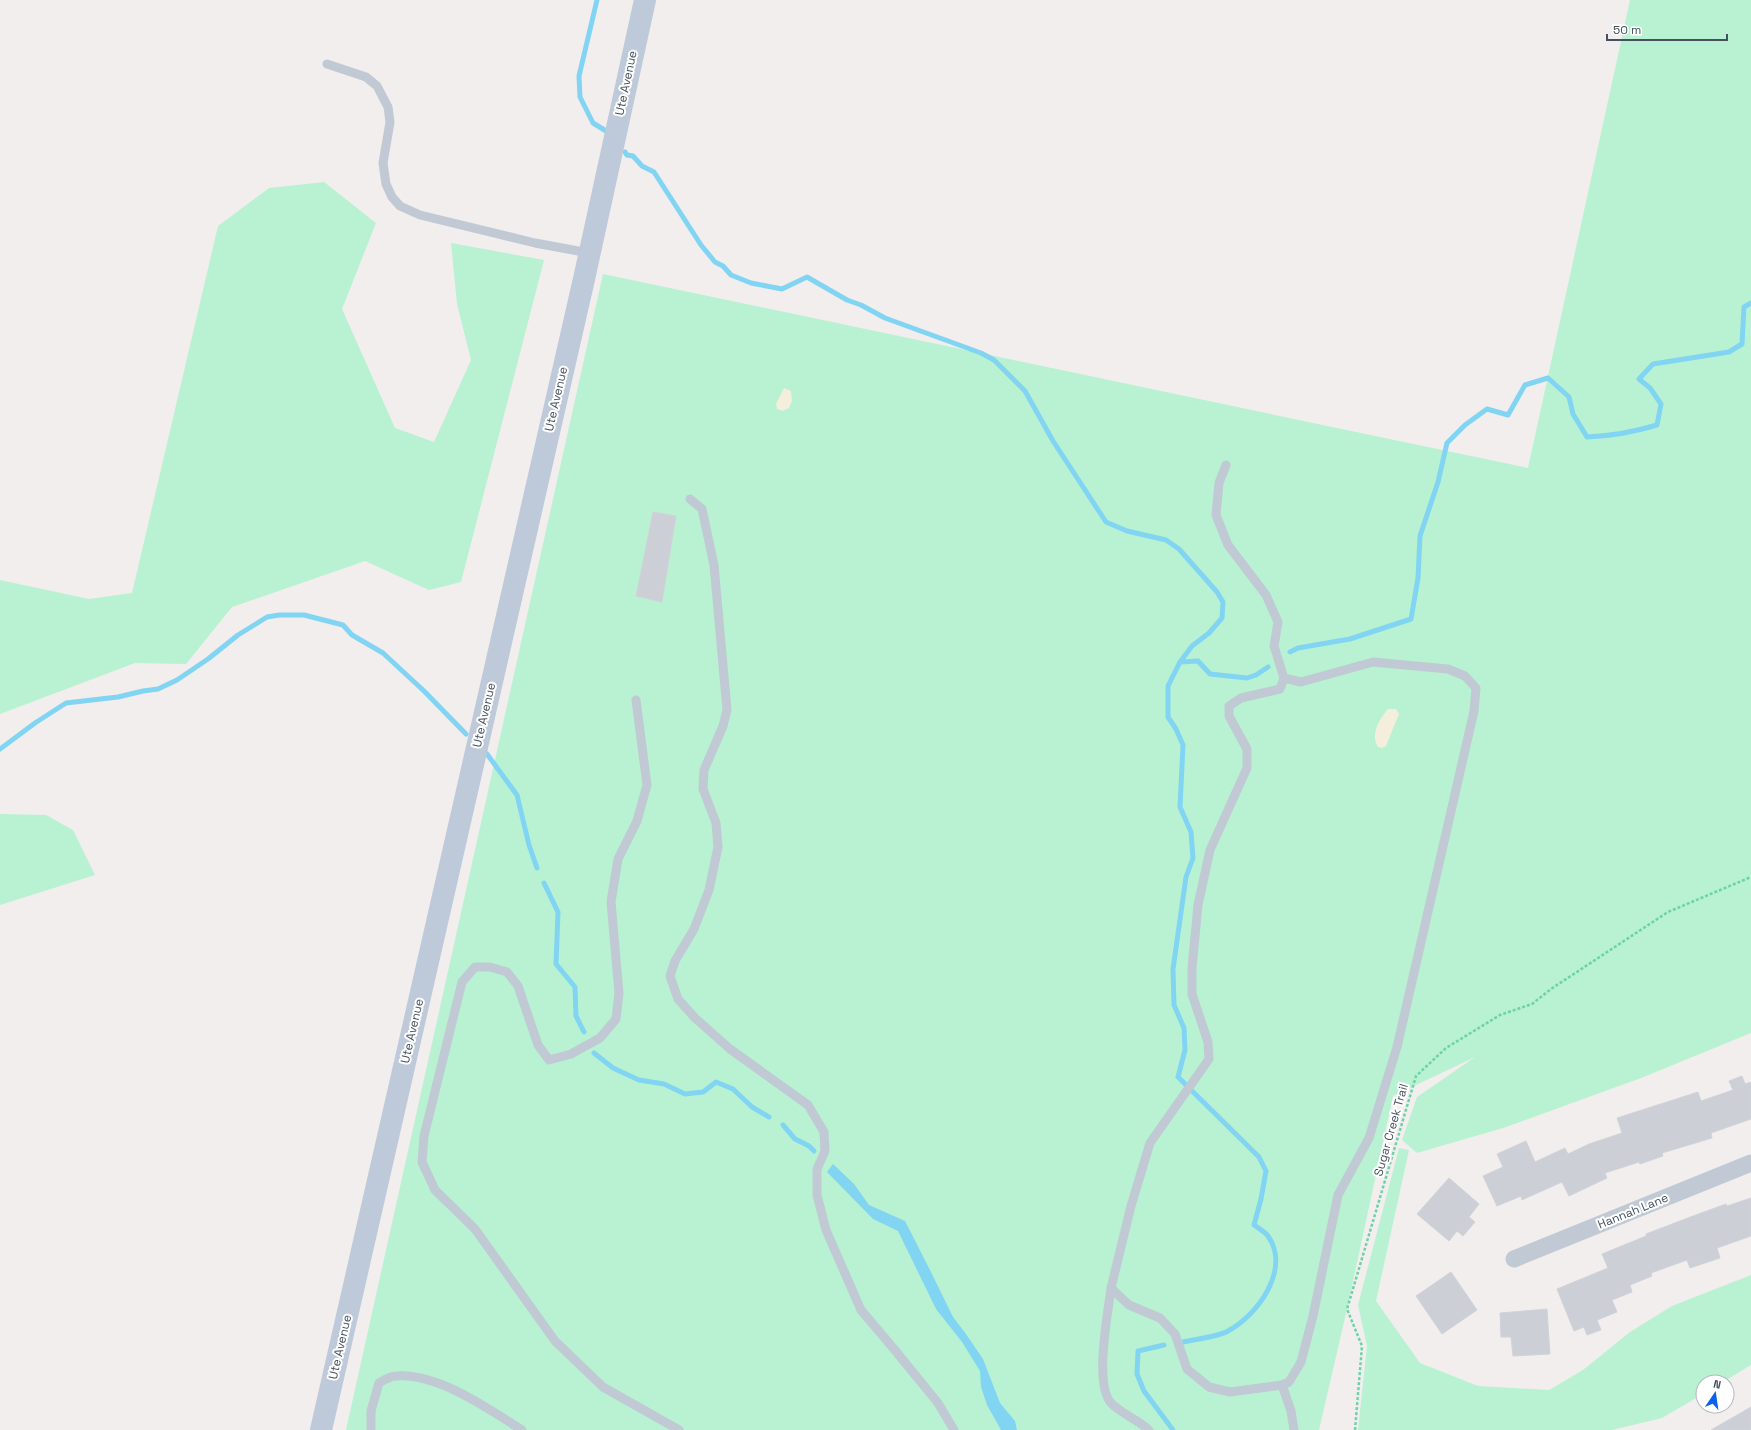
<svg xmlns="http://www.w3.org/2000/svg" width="1751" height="1430" font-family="'Space Grotesk',sans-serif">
	<rect width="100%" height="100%" fill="#f1eeed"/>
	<g fill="#b8f2d2">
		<path d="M1630,0h121v1033l-110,45 -138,50 -86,25 -15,-13 15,-43 58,-40 -82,39 -46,213 -28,121h-973l257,-1156 925,194z"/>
		<path d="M324,182l52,41 -34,86 53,119 39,14 37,-82 -14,-56 -6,-61 93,17 -83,322 -32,8 -64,-29 -133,46 -46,57 -51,-1 -135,51v-134l89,19 43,-6 86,-367 51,-38z"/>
		<path d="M0,814l46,1 27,15 22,45 -95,30z"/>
		<path d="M1399,1148l10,2 -33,151 44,62 58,23 71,4 34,-20 47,-38 42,-26 79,-31v90l-28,17h-20v12l-41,24 -50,12h-254l9,-84 -9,-41z"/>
	</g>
	<g fill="#f4eedc">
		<path d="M784,388l7,3 1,10 -3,7 -6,3 -6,-2 -1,-5z"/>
		<path d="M1388,709h8l3,5 -13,32 -4,2 -4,-1c-8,-12 1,-28 10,-38z"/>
	</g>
	<path fill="#81d5f3" d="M833,1164l21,20 15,21 36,16 25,49 23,47 13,17 17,25 17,44 15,18 2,9h-16l-14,-25 -6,-18 -1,-16 -18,-29 -26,-33 -38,-78 -25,-12 -46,-47z"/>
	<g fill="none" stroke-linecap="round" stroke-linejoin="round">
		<g stroke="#81d5f3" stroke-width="5">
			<path d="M597,0l-18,76 1,21 13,26 18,11"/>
			<path d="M625,152l2,3 6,1 9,10 12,6 47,73 14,17 8,4 8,9 20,8 31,6 25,-12 40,23 14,5 24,13 96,35 13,7 31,31 28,50 53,81 21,9 39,9 13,9 38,43 6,10 -1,16 -13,15 -17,13 -12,16 -12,24v31l8,12 7,16 -3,62 11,25 2,26 -7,19 -13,92 1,36 10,23 1,22 -7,27 81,80 7,14 -5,28 -7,26c4,3 11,7 14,11 23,33 -10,79 -40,95 -10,6 -32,8 -45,11"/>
			<path d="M1290,652l8,-4 52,-9 61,-20 7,-41 2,-42 18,-54 9,-39 18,-18 22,-16 21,6 17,-30 23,-7 21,19 4,17 14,23c24,-1 47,-5 70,-12l4,-21 -11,-16 -11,-9 14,-15 76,-12 13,-8 2,-37 7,-4"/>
			<path d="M1180,662l18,-1 12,13 37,4 9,-3 12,-8"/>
			<path d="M0,749l35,-26 31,-20 52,-6 25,-6 15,-2 19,-9 31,-21 30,-24 29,-18 12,-2h25l39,10 9,10 31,18 41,38 42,43"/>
			<path d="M487,754l30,41 12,50 8,23"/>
			<path d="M544,883l14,29 -2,52 19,23 1,29 8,16"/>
			<path d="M594,1053l19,15 26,12 25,4 21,10 18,-2 13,-10 17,7 19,18 17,10"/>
			<path d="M783,1125l12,14 14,7 5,5"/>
			<path d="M1164,1345l-26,6 -1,23 7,17 29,39"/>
		</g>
	</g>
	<g fill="#cccfd6" stroke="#d1d3da">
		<path d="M653,512l23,4 -14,86 -26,-6z"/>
		<path d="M1742,1076l3,8 6,-2v37l-40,14 1,5 -50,15 1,3 -23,8 -1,-2 -34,11 2,5 -38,18 -7,-14 -40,18 -1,-4 -24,10 -14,-30 20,-9 -6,-13 29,-13 9,21 30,-14 3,6 21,-10 33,-11 -5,-15 81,-26 3,9 32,-11 -4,-9z"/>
		<path d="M1449,1178l30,26 -10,13 6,5 -12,14 -6,-5 -8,10 -32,-27z"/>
		<path d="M1751,1198v38l-34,12 3,10 -30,10 -3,-8 -36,13 1,3 -22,9 2,7 -20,8 5,12 -20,8 4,10 -14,5 -3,-8 -10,4 -17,-42 51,-21 -6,-14 44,-18v-2l47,-18 33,-12 1,2z"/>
		<path d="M1451,1272l26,38 -35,24 -26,-38z"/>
		<path d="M1547,1309l3,45 -37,2 -2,-19h-10l-1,-24z"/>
		<path d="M1751,1407v23h-40z"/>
	</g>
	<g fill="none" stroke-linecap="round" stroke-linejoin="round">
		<path stroke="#6dd3a7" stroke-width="2.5" stroke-dasharray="3 2" stroke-linecap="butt" d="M1355,1430l7,-84 -15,-37 69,-233 30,-28 54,-33 32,-11 19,-15 117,-77 83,-35"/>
		<g stroke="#c0c9d4" stroke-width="9">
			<path d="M327,64l39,13 11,9 11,21 2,15 -7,41 3,21 6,13 8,9 20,9 115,28 54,10"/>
			<path d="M690,499l12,10 12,56 13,145 -4,16 -19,44 -1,19 13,34 2,24 -9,43 -15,39 -19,32 -5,15 8,23 17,19 35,31 78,56 16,27 1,19 -8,18v26l9,35 35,80 33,39 44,54 16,27"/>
			<path d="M636,700l11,85 -10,36 -19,38 -7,43 8,91 -3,26 -16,19 -29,16 -22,6 -11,-15 -20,-59 -11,-14 -17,-5h-15l-13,15 -38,154 -2,26 13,28 40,39 80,112 48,46 76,43"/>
			<path d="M1111,1288l20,-82 19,-63 59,-84 -1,-17 -16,-48v-26l6,-63 12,-55 37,-82v-19l-18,-33v-10l12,-8 39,-9 4,-11"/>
			<path d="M1282,1385l9,26 3,19"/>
			<path d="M371,1430v-19l8,-28c5,-3 11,-7 17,-7 42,-3 91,32 126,54"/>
			<path d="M1149,1430c-11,-10 -30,-18 -38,-27 -17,-19 -3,-90 0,-115l18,17 31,13 15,16 12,35 22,18 21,5 52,-7 7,-3 12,-20 12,-46 25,-121 31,-57 28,-91 77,-336 2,-23 -11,-12 -17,-7 -75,-7 -72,20 -17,-4 -10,-32 4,-24 -12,-27 -38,-50 -12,-30 3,-32 7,-18"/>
		</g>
		<path stroke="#c0c9d4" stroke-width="17" d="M1514,1259l237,-96"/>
		<path stroke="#bec9d9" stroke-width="22" d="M321,1430l263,-1151 61,-279"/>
	</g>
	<g text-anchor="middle" stroke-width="4" stroke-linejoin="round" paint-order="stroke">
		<g font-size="12" fill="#44505d" stroke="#fff">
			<text transform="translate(626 83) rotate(-78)" y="4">Ute Avenue</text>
			<text transform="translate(556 399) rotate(-77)" y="4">Ute Avenue</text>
			<text transform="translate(484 715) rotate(-77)" y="4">Ute Avenue</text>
			<text transform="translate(412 1031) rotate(-77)" y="4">Ute Avenue</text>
			<text transform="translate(1391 1130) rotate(-74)" y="4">Sugar Creek Trail</text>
			<text transform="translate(1633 1211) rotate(-22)" y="4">Hannah Lane</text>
			<text transform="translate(340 1347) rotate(-77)" y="4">Ute Avenue</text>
		</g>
	</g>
	<g transform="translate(1715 1394) rotate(13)"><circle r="19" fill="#ffffff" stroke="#b4b9be"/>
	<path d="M0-3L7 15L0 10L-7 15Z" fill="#0a60ee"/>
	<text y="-6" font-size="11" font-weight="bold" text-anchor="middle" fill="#44505d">N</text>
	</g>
	<path d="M1607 34v6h120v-6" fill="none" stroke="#44505d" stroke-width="2"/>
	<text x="1613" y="34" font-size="12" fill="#44505d" stroke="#ffffff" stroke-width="3" paint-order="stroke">50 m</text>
</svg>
